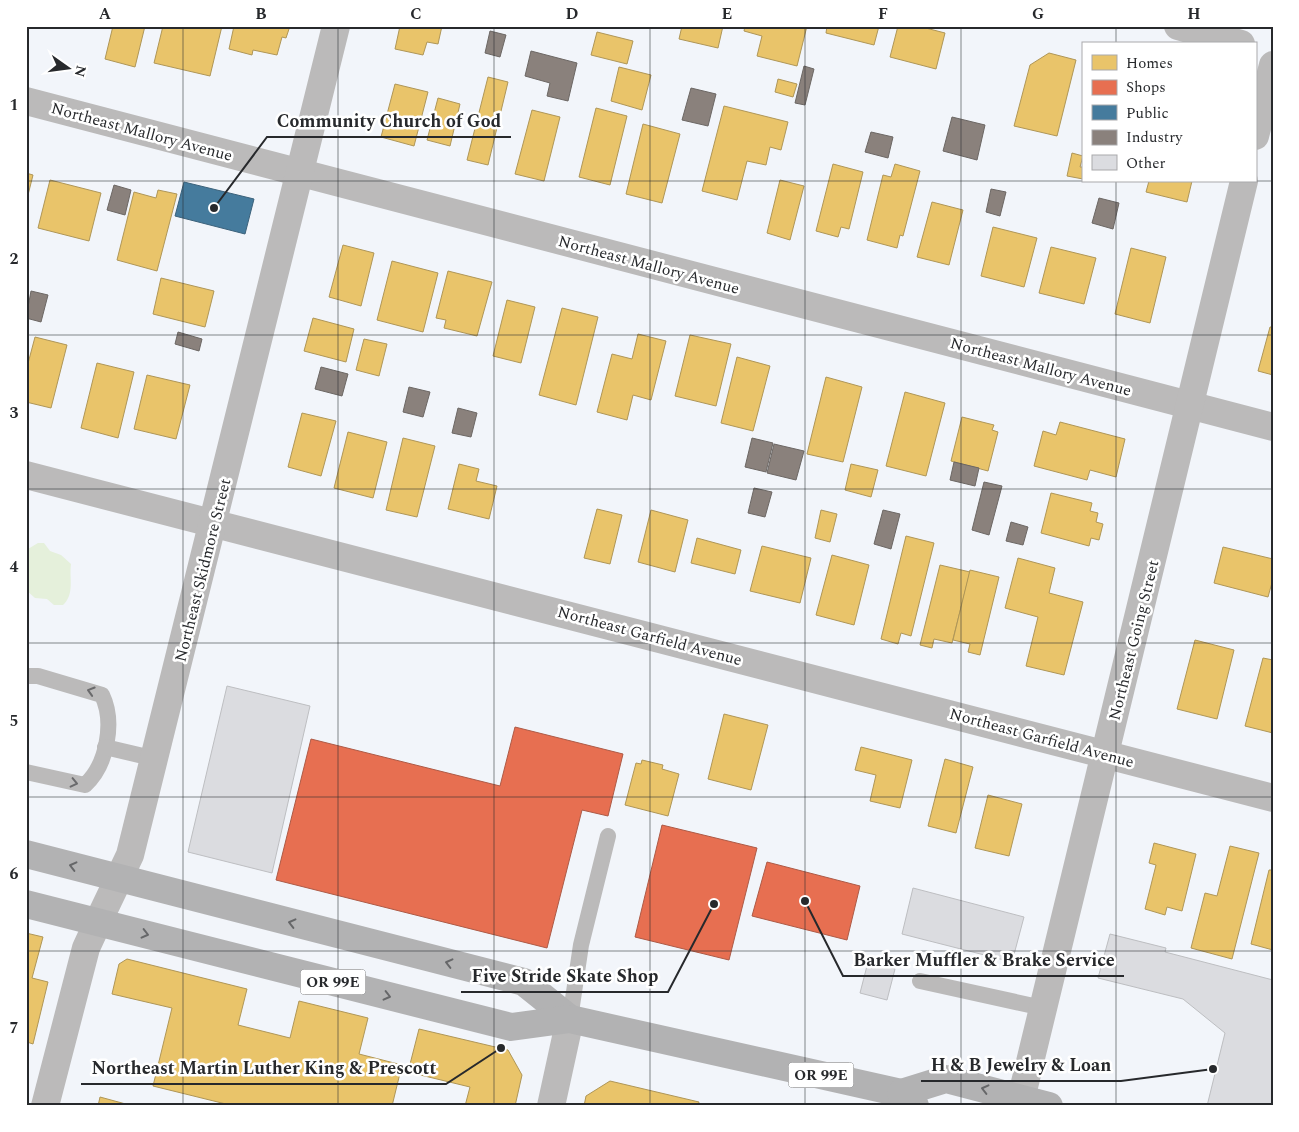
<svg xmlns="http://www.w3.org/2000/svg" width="1299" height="1132" font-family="Spectral,serif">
	<rect width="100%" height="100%" fill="#f2f5fa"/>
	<path fill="#e5f0db" d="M38,543h6l6,8 11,4 10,9c-2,14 4,30 -8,41h-9l-7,-6 -12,-1 -9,-8 2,-41z"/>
	<g fill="#e9c46a" stroke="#af9657">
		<path d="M113,26h32l-10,41 -30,-8z"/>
		<path d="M163,26h59l-12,50 -56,-13z"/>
		<path d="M234,26h56l-4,12 -4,-1 -5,18 -24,-5 -1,5 -23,-6z"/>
		<path d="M400,26h42l-4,18 -11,-2 -4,13 -28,-6z"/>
		<path d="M682,26h41l-5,22 -39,-9z"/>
		<path d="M745,26h62l-10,40 -40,-10 5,-20 -18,-5z"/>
		<path d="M827,26h52l-5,19 -48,-12z"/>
		<path d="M898,26h20l27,7 -9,36 -46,-12z"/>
		<path d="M597,32l36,9 -6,23 -36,-9z"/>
		<path d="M1049,53l27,7 -19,76 -43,-10 16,-61z"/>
		<path d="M619,67l32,8 -9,35 -31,-9z"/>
		<path d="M488,77l20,5 -20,83 -21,-5z"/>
		<path d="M778,79l19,5 -4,13 -18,-5z"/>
		<path d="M395,84l33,8 -14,54 -33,-9z"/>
		<path d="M438,98l22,6 -10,42 -23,-6z"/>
		<path d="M724,106l64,16 -7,28 -11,-3 -4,18 -19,-4 -10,39 -35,-9z"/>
		<path d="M596,108l31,8 -17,69 -31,-8z"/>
		<path d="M532,110l28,7 -16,64 -29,-7z"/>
		<path d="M643,124l37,10 -18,69 -36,-9z"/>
		<path d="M1072,153l11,3 -3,11h3v12l-16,-3z"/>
		<path d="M833,164l30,8 -14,57 -8,-2 -3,10 -22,-6z"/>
		<path d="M895,164l25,7 -17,65 -3,-1 -3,13 -30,-8 16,-65 8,2z"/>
		<path d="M26,173l7,2 -7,28z"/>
		<path d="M50,180l51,13 -12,48 -51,-13z"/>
		<path d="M780,180l24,6 -14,54 -23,-7z"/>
		<path d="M1149,181h43l-5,21 -41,-10z"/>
		<path d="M158,190l19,4 -20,77 -40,-11 17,-68 22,6z"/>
		<path d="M932,202l31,8 -14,55 -32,-8z"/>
		<path d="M993,227l44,11 -13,49 -43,-11z"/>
		<path d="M343,245l31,8 -13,53 -32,-9z"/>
		<path d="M1051,247l45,11 -12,46 -45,-11z"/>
		<path d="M1131,248l35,9 -16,66 -35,-9z"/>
		<path d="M392,261l46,12 -15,59 -46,-12z"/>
		<path d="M448,271l44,11 -15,54 -33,-8 2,-8 -10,-2z"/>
		<path d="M161,278l53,13 -9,36 -52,-13z"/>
		<path d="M507,300l28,7 -14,56 -28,-7z"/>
		<path d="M562,308l36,9 -22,88 -37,-10z"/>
		<path d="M313,318l41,11 -8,33 -42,-11z"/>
		<path d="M1270,327h3v48l-15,-4z"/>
		<path d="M638,334l28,7 -15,59 -18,-5 -6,25 -30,-8 15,-58 20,5z"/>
		<path d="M690,335l41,9 -15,62 -41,-10z"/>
		<path d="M35,337l32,8 -16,63 -25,-6v-31z"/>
		<path d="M364,339l23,5 -8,32 -23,-6z"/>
		<path d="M737,357l33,9 -17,65 -32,-8z"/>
		<path d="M97,363l37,9 -16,66 -37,-10z"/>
		<path d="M147,375l43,10 -14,54 -42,-10z"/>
		<path d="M826,377l36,10 -19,75 -36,-8z"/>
		<path d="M905,392l40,11 -19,73 -40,-10z"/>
		<path d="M302,413l34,8 -15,55 -33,-9z"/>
		<path d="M962,417l32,8 -2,5 6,2 -10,39 -37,-10z"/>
		<path d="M1060,422l65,17 -9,38 -26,-7 -3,10 -53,-14 9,-35 13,4z"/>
		<path d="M348,432l39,10 -14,56 -39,-10z"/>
		<path d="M403,438l32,8 -18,71 -31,-7z"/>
		<path d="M459,464l20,5 -3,12 21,5 -8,33 -41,-10z"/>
		<path d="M851,464l27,6 -7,27 -26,-7z"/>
		<path d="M1051,493l41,10 -2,8 8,2 -2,9 7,2 -4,16 -8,-2 -2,8 -48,-13z"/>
		<path d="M597,509l25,6 -12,49 -26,-6z"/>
		<path d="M651,510l37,10 -13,52 -37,-10z"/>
		<path d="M821,510l16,4 -7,28 -15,-4z"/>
		<path d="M906,536l28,7 -23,93 -10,-3 -3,11 -17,-5z"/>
		<path d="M697,538l44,12 -6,24 -44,-11z"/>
		<path d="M762,546l49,12 -11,45 -50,-12z"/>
		<path d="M1223,547l50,12v20l-5,18 -54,-14z"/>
		<path d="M832,555l37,10 -15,60 -38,-10z"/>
		<path d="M1018,558l37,10 -6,25 34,9 -19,73 -38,-9 12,-49 -33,-9z"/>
		<path d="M940,565l30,7 -18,71 -18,-4 -2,9 -12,-3z"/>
		<path d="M970,570l29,7 -19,78 -12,-3 2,-8 -17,-4z"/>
		<path d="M1195,640l39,10 -17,69 -40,-10z"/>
		<path d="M1263,658l10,2v73l-28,-7z"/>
		<path d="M724,714l44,11 -17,65 -43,-11z"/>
		<path d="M861,747l51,13 -12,48 -30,-7 6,-26 -21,-5z"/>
		<path d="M945,759l28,8 -17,66 -28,-7z"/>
		<path d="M642,760l21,5 -1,4 17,5 -11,42 -43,-11 11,-42 5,1z"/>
		<path d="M988,795l34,9 -13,52 -34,-8z"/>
		<path d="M1154,843l42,11 -14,57 -15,-4 -2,8 -20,-6 11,-44 -7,-2z"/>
		<path d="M1230,846l29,7 -27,106 -41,-11 14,-55 12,3z"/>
		<path d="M1269,870h4v80l-22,-6z"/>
		<path d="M26,933l17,4 -11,41 16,4 -15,62 -6,-2 -1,2z"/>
		<path d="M127,959l120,30 -9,36 52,13 9,-37 69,17 -9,36 43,11 -10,41h-158l-81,-20 19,-78 -60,-14 7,-30z"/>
		<path d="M419,1029l89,21 14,25 -7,31h-50l5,-19 -62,-15z"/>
		<path d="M610,1081l89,21 -1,4h-114l2,-10z"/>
		<path d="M100,1097l33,9h-35z"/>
	</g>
	<g fill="#e76f51" stroke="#ad5a46">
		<path d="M515,727l108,27 -15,62 -26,-6 -35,138 -271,-68 35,-141 189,47z"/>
		<path d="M662,825l95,23 -28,112 -94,-23z"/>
		<path d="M767,862l93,24 -13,54 -95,-24z"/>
	</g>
	<path fill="#457b9d" stroke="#3c627b" d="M184,182l70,17 -9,35 -70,-18z"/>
	<g fill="#8a817c" stroke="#6c6764">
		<path d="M490,31l16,4 -6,22 -15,-4z"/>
		<path d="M531,51l46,12 -9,38 -21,-5 3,-13 -25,-7z"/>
		<path d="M804,66l10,3 -9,36 -10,-2z"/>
		<path d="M691,88l25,6 -8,32 -26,-6z"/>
		<path d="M952,117l33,8 -8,35 -34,-9z"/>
		<path d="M871,132l22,5 -5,21 -23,-6z"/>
		<path d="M114,185l17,5 -6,25 -18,-5z"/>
		<path d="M991,189l15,3 -6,24 -14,-4z"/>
		<path d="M1099,198l20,5 -6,26 -21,-6z"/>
		<path d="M31,291l17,4 -7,27 -15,-4z"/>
		<path d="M178,332l24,7 -3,12 -24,-7z"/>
		<path d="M321,367l27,7 -6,22 -27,-7z"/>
		<path d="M409,387l21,5 -7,25 -20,-5z"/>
		<path d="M458,408l19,5 -6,24 -19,-4z"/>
		<path d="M752,438l21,5 -7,29 -21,-5z"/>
		<path d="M774,444l30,7 -8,29 -29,-7z"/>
		<path d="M954,462l25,6 -4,18 -25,-6z"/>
		<path d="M984,482l18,4 -13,49 -17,-5z"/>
		<path d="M754,488l18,4 -7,25 -17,-4z"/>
		<path d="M883,510l17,4 -9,35 -17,-5z"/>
		<path d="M1011,522l17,5 -5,18 -17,-4z"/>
	</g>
	<g fill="#dbdce0" stroke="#bdbec1">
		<path d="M227,686l83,20 -38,167 -84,-21z"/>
		<path d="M913,888l111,29 -12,45 -110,-28z"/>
		<path d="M1110,934l56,14 -1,4 108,28v126h-66l18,-73 -42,-34 -85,-21z"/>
		<path d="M868,962l27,7 -8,31 -27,-7z"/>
	</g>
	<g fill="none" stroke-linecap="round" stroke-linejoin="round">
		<g stroke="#bbbaba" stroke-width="16">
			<path d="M26,676h12l64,19c13,27 5,70 -17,90l-59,-13"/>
			<path d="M105,747l51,12"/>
			<path d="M920,981l123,27"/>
			<path d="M570,1019l11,-74 27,-109"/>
		</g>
		<g stroke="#bbbaba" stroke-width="28">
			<path d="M1178,26l63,18"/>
			<path d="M26,101l1247,326"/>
			<path d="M1255,136l18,-71"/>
			<path d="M26,475l1247,323"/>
			<path d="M1021,1099l223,-918"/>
			<path d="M45,1106l41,-158 12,-26"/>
		</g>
		<g stroke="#bbbaba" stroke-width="28">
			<path d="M98,922l32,-67 206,-829"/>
			<path d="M551,1106l19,-87"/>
		</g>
		<g stroke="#b2b2b3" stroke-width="28">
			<path d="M26,854l498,128 46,37"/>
			<path d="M26,904l485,123 59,-8 331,74 14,13"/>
			<path d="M901,1093l45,-14 103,27"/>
		</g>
	</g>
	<defs><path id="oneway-chevron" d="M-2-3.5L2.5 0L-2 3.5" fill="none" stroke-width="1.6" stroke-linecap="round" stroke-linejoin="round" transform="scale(1.25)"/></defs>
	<g stroke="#6a6a6c">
		<use href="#oneway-chevron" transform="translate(91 691) rotate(-163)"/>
		<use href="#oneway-chevron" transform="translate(74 783) rotate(13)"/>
	</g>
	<g stroke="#666769">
		<use href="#oneway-chevron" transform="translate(73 866) rotate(-166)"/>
		<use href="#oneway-chevron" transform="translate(292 923) rotate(-166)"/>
		<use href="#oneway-chevron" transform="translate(145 934) rotate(14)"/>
		<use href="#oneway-chevron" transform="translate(449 963) rotate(-166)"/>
		<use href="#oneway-chevron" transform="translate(387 996) rotate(14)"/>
		<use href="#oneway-chevron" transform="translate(985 1089) rotate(-166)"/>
	</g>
	<path fill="none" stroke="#27292c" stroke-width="1" stroke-opacity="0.55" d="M183,26v1080M338,26v1080M494,26v1080M650,26v1080M805,26v1080M961,26v1080M1116,26v18M26,181h1247M1116,181v925M26,335h1247M26,489h1247M26,643h1247M26,797h1247M26,951h1247"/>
	<g text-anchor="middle" stroke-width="5" stroke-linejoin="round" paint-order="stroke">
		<g fill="#fff" stroke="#68696b" stroke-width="1">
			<rect x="300.5" y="969.5" width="65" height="25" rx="4"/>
			<rect x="788.5" y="1062.5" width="65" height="25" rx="4"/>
		</g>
		<g font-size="15" font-weight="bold" fill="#27292c">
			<text x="333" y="987">OR 99E</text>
			<text x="821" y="1080">OR 99E</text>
		</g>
		<g font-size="16" fill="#27292c" stroke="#fff">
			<text transform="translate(142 131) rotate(15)" y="6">Northeast Mallory Avenue</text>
			<text transform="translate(649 264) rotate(15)" y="6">Northeast Mallory Avenue</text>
			<text transform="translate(1041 366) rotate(15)" y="6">Northeast Mallory Avenue</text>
			<text transform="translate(202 570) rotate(-76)" y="6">Northeast Skidmore Street</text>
			<text transform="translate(650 635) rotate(15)" y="6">Northeast Garfield Avenue</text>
			<text transform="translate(1133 640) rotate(-76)" y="6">Northeast Going Street</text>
			<text transform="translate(1042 737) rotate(15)" y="6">Northeast Garfield Avenue</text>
		</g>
	</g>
	<path fill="none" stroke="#27292c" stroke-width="2" d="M214 208L267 137H511M805 901L843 976H1124M714 904L668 992H461M1213 1069L1121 1081H921M501 1048L446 1084H81"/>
	<g fill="#27292c" stroke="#fff" stroke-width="2">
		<circle cx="214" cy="208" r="5"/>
		<circle cx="805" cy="901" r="5"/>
		<circle cx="714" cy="904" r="5"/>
		<circle cx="1213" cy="1069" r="5"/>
		<circle cx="501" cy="1048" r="5"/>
	</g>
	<g font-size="18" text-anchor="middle" font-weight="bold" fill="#27292c" stroke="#fff" stroke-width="5" stroke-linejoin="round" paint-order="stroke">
		<text x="389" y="127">Community Church of God</text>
		<text x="984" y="966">Barker Muffler &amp; Brake Service</text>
		<text x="565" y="982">Five Stride Skate Shop</text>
		<text x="1021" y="1071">H &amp; B Jewelry &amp; Loan</text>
		<text x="264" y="1074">Northeast Martin Luther King &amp; Prescott</text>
	</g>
	<rect width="1299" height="1132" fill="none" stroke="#ffffff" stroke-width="55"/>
	<rect x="1082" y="42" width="175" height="140" fill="#ffffff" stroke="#a9a9ab"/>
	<rect x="1092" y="55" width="25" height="15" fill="#e9c46a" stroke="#a9a9ab"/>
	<text x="1126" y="68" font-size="15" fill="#27292c">Homes</text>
	<rect x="1092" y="80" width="25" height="15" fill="#e76f51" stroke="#a9a9ab"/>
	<text x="1126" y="92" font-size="15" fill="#27292c">Shops</text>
	<rect x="1092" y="105" width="25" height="15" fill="#457b9d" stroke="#a9a9ab"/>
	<text x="1126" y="118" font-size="15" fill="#27292c">Public</text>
	<rect x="1092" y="130" width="25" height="15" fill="#8a817c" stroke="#a9a9ab"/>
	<text x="1126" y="142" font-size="15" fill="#27292c">Industry</text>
	<rect x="1092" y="155" width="25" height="15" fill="#dbdce0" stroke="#a9a9ab"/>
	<text x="1126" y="168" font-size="15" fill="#27292c">Other</text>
	<g transform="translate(68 68) rotate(104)" stroke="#ffffff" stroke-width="4" paint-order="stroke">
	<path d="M0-4L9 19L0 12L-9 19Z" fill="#27292c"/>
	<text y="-8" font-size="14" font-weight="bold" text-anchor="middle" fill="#27292c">N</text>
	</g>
	<rect x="28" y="28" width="1244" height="1076" fill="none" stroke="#27292c" stroke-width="2"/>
	<g font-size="16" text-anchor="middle" font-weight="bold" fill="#27292c">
		<text x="105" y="19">A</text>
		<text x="261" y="19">B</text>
		<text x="416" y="19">C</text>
		<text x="572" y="19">D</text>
		<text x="727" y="19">E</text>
		<text x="883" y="19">F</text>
		<text x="1038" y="19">G</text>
		<text x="1194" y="19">H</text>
		<text x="14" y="110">1</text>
		<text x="14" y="264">2</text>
		<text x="14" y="418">3</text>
		<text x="14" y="572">4</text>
		<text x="14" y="726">5</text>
		<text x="14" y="879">6</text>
		<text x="14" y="1033">7</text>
	</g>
</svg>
